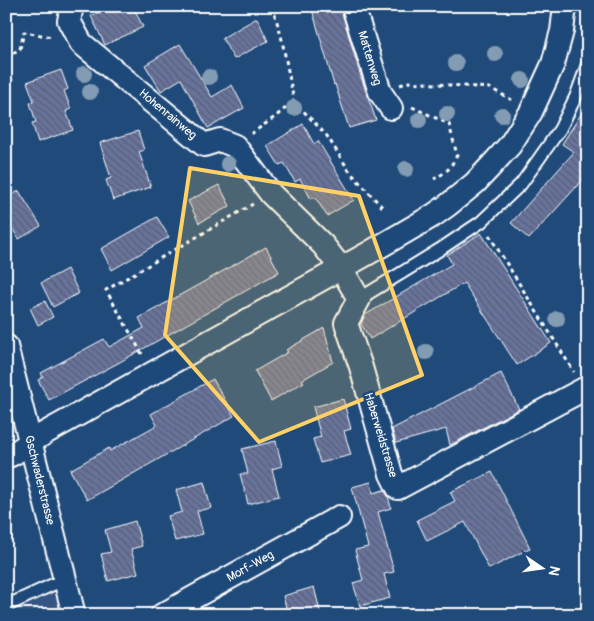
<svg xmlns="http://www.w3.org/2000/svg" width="594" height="621" font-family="Pangolin,sans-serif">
	<defs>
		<pattern id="building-back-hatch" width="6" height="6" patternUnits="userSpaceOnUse" patternTransform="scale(1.25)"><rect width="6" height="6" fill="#68739d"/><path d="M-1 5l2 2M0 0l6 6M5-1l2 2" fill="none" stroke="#595e70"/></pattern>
	</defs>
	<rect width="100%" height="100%" fill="#1f4a7a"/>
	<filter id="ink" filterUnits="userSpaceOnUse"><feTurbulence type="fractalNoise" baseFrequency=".02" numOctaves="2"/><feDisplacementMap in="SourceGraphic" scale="10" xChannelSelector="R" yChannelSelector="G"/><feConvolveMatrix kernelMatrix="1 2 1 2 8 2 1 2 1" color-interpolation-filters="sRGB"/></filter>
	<g filter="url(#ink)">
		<path fill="#355684" d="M65,579l9,36h-68v-9z"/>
		<g fill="url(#building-back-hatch)" stroke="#fff">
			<path d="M112,6h21l10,21 -38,18 -14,-29z"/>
			<path d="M311,6h29l21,71 15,43 -27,8 -14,-44 -1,1z"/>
			<path d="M257,18l11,23 -34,18 -12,-21z"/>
			<path d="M180,44l32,53 20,-12 12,23 -36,20 -27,-49 -20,12 -16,-26z"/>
			<path d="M61,70l7,19 -4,2 7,18 -5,2 7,19 -35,12 -6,-19 4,-1 -6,-19 4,-2 -7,-19z"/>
			<path d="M588,103v71l-59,65 -18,-16 63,-71 -12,-8z"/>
			<path d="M303,124l11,20 4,-3 36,59 -27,16 -12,-19 -4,2 -11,-20 -5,3 -11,-19 -5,2 -12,-19z"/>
			<path d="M138,131l6,19 -5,2 12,35 -38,13 -7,-20 5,-2 -11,-35z"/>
			<path d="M219,185l11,21 -31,17 -11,-22z"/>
			<path d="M19,191l22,35 -22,13 -13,-20v-21z"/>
			<path d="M157,217l12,20 -57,33 -11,-21z"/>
			<path d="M481,233l70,110 -34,22 -53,-82 -94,56 -9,-15 4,-9 87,-51 -5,-9z"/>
			<path d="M266,247l13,25 -161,91 -69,37 -11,-20 5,-3 -2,-4 63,-34 5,8 35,-19 -5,-10z"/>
			<path d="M67,269l12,24 -26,14 -12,-24z"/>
			<path d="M45,301l8,16 -15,8 -8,-17z"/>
			<path d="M324,328l9,34 -31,18 2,2 -33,19 -16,-30 33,-19 -2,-2z"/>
			<path d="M501,373l18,36 -69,36 -4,-16 -50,14 -4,-14z"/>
			<path d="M213,379l21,37 -147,84 -17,-30 39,-22 1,3 47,-26 -6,-11z"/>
			<path d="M343,399l8,30 -7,2 7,24 -31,8 -7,-24 8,-2 -8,-30z"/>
			<path d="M276,441l6,25 -10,3 7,27 -31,8 -8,-30h8l-6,-25z"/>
			<path d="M492,472l38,76 -41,21 -24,-47 -38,19 -10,-21 38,-19 -5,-9z"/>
			<path d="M204,482l7,26 -14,3 6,23 -28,7 -7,-25 14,-4 -6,-22z"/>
			<path d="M371,482l2,11 11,-3 4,6 3,12 -13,4 16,60 -10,2 6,24 -30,8 -7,-23 10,-3 -8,-30 13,-3 -16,-60z"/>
			<path d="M135,521l7,25 -11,3 7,24 -30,8 -7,-27 10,-2 -6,-22z"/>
			<path d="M314,587l7,28h-33l-5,-19z"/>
		</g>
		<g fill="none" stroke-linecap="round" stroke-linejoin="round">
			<g stroke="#fff" stroke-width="15">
				<g id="service">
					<path d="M359,299l80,-49 42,-28 40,-38 39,-55 16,-33 12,-33"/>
					<path d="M6,606l59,-27"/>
				</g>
			</g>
			<g stroke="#fff" stroke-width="26">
				<g id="minor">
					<path d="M72,6l-3,15 12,22 123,102 16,-5 15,6 36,48 52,51 18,23 18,31 -13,24 15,44 30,107 7,14 190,-101"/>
					<path d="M353,6l27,86 11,16"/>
					<path d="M6,346l68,269"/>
					<path d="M6,457l7,-3 32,-21 322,-179 67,-39 14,-10 27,-22 16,-17 19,-21 21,-33 22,-48 9,-33 3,-25"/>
					<path d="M162,615l177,-98"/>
				</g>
			</g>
			<g stroke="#fff" stroke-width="3" stroke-dasharray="4 4" stroke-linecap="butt">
				<path d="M272,6l9,29 13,66 33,35 23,36 34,37"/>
				<path d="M6,57l14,-8 4,-17 28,5"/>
				<path d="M6,62l6,18 -6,3"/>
				<path d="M400,85l9,-3 81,6 22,12"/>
				<path d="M412,107l37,17 8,31c-8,15 -9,16 -23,24"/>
				<path d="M251,134l24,-17 19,-16"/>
				<path d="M489,235l85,137"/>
				<path d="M142,354l-36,-64 147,-86"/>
			</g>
			<use href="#service" stroke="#1f4a7a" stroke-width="11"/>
			<use href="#minor" stroke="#1f4a7a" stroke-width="22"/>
		</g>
		<g fill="#829cb3">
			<circle cx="495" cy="54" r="8"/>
			<circle cx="456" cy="63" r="8"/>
			<circle cx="84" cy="74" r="8"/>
			<circle cx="209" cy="77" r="8"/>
			<circle cx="522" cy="80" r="8"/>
			<circle cx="90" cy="92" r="8"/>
			<circle cx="294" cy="108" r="8"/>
			<circle cx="447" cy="114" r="8"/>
			<circle cx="502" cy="115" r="8"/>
			<circle cx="419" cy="120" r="8"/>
			<circle cx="228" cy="164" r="8"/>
			<circle cx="406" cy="169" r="8"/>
			<circle cx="557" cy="319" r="8"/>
			<circle cx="426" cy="352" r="8"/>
		</g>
	</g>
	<path fill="#ffd166" fill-opacity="0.2" stroke="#ffd166" stroke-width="4" stroke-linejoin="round" d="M190,168l169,28 63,179 -163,67 -94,-107z"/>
	<g text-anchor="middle" stroke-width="5" stroke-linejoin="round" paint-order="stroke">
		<g font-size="12" fill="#fff" stroke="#1f4a7a">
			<text transform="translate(370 58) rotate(73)" y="4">Mattenweg</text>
			<text transform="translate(168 114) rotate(40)" y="4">Hohenrainweg</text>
			<text transform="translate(381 435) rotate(73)" y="4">Haberweidstrasse</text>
			<text transform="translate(40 480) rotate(76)" y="4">Gschwaderstrasse</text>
			<text transform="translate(250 566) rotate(-29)" y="4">Morf-Weg</text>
		</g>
	</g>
	<rect width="594" height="621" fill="none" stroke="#1f4a7a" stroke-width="25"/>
	<rect x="12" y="12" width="569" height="596" fill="none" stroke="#fff" stroke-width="2" filter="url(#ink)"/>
	<g transform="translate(542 568) rotate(103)" stroke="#1f4a7a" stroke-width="4" paint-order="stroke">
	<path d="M0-4L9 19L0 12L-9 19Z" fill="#ffffff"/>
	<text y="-8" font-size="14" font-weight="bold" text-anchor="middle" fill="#ffffff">N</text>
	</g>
</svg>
